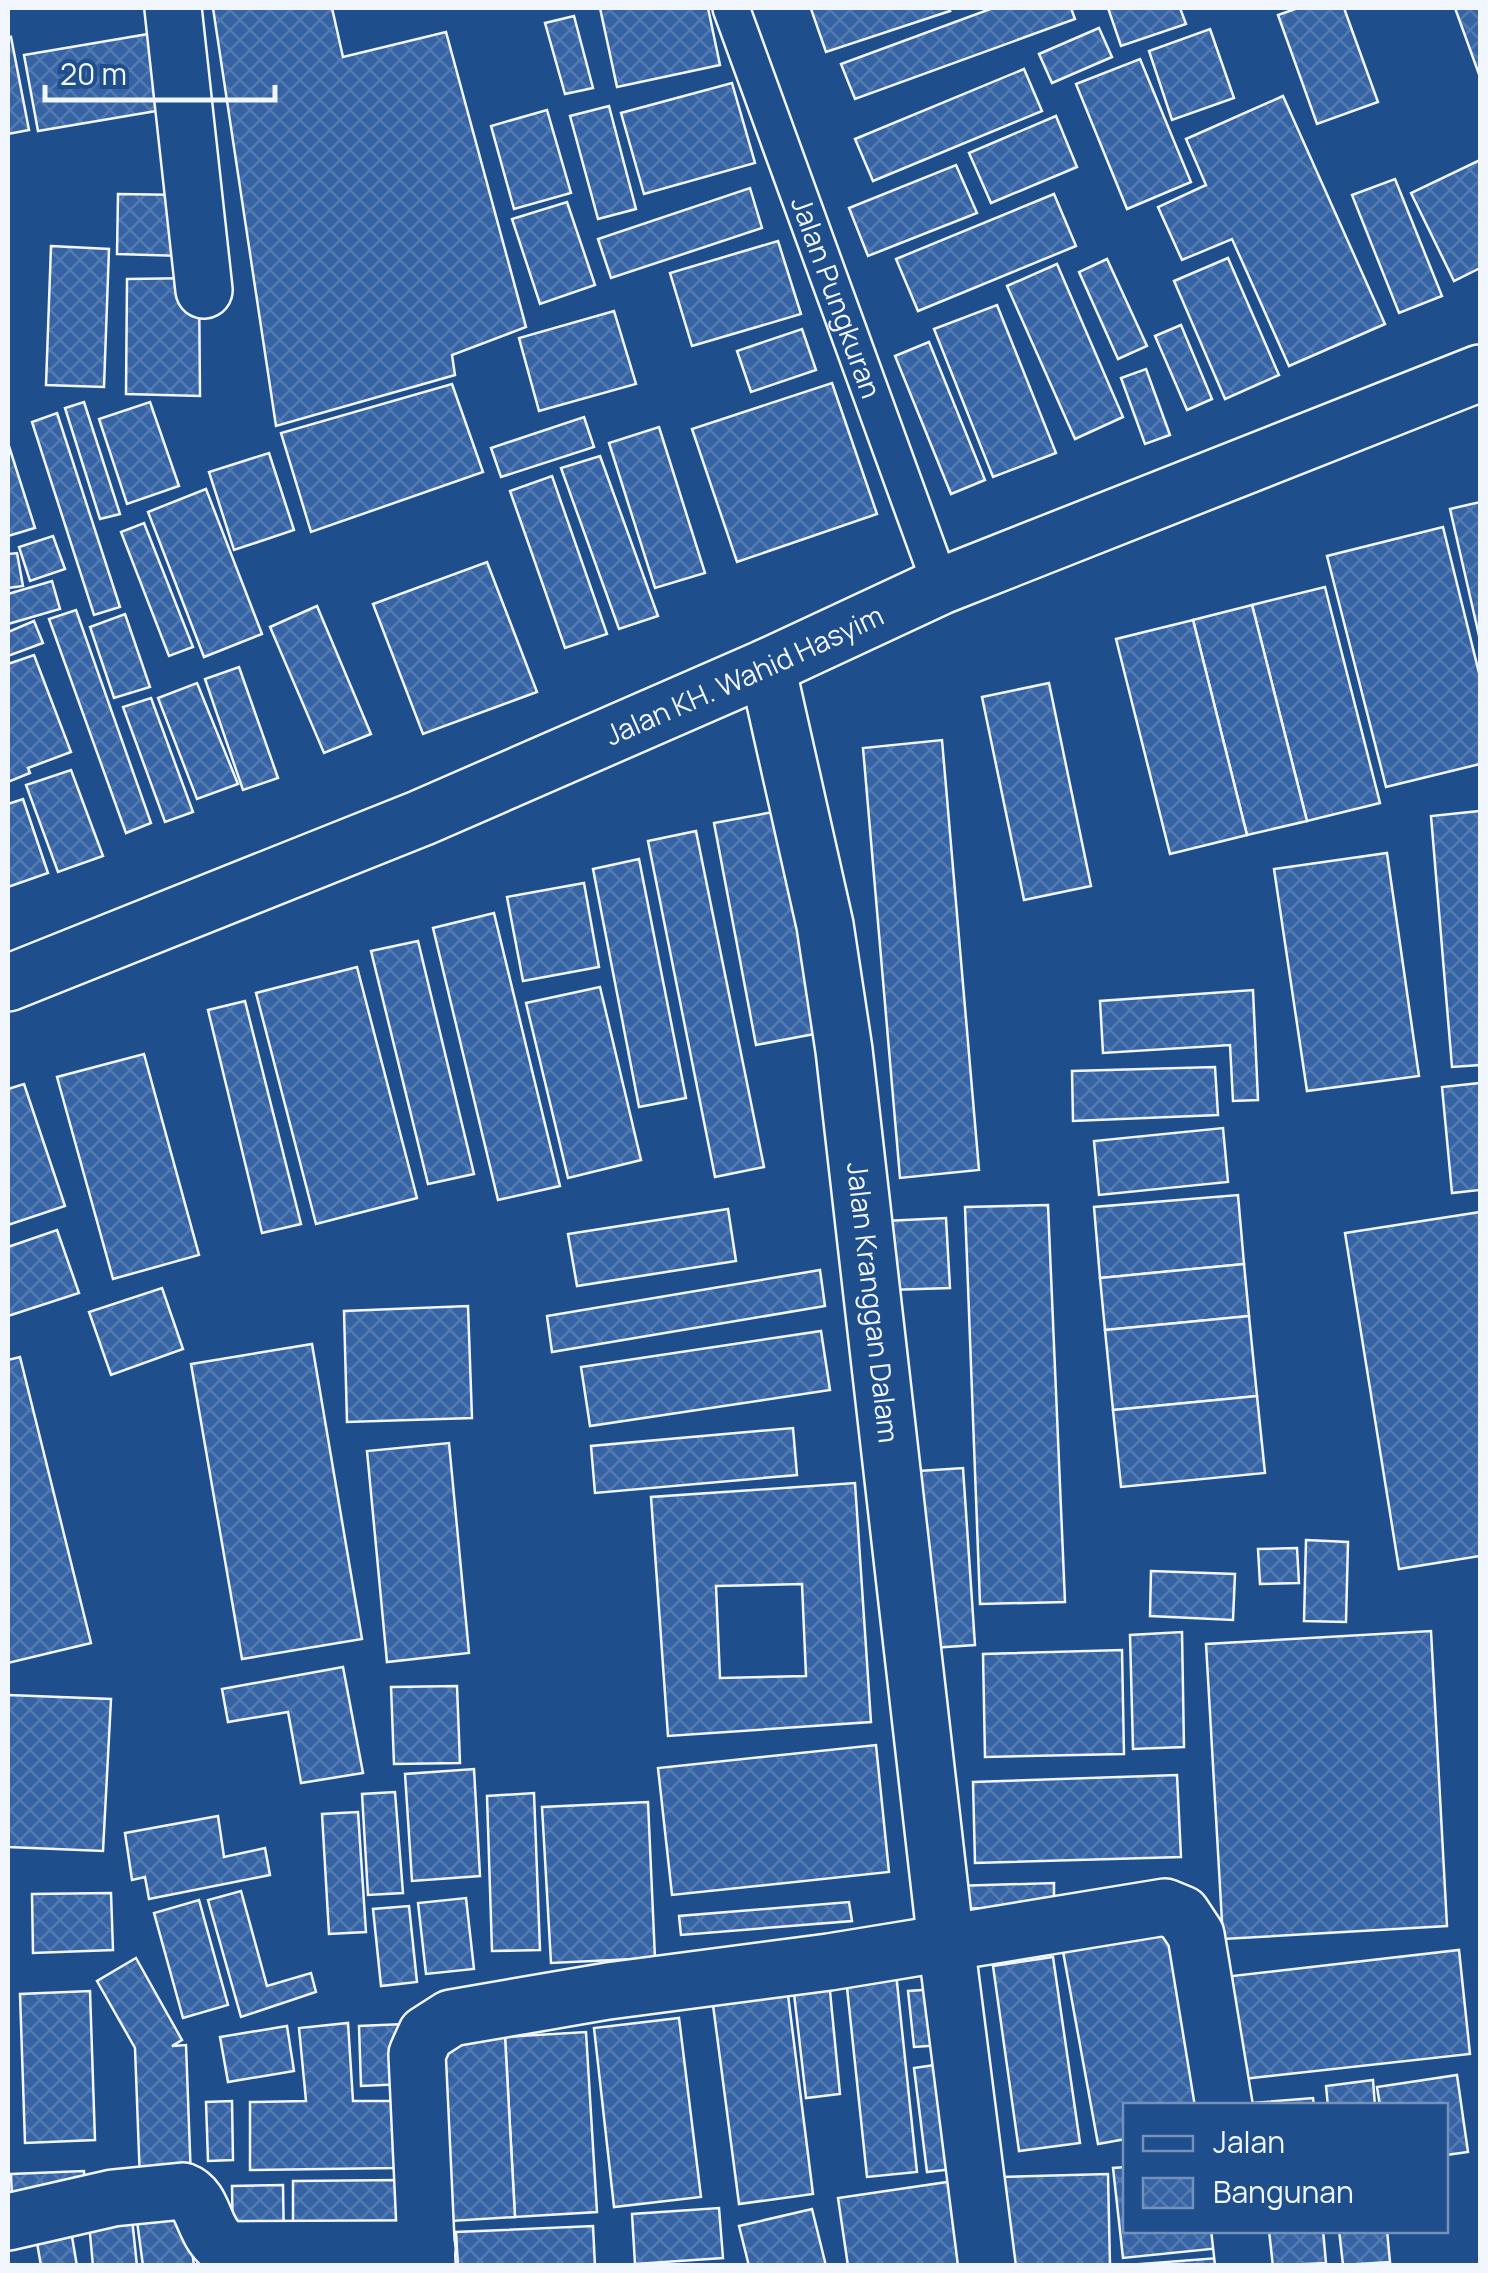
<svg xmlns="http://www.w3.org/2000/svg" width="1488" height="2273" font-family="Manrope,sans-serif">
	<defs>
		<pattern id="building-cross-hatch" width="8" height="8" patternUnits="userSpaceOnUse" patternTransform="scale(2.5)"><rect width="8" height="8" fill="#3563a3"/><path d="M0 0l8 8M0 8l8-8" fill="none" stroke="#537ab1"/></pattern>
	</defs>
	<rect width="100%" height="100%" fill="#1f4e8c"/>
	<g fill="url(#building-cross-hatch)" stroke="#f2f6ff" stroke-width="2.5" fill-rule="evenodd">
		<path d="M213,8h119l11,49 103,-25 80,295 -74,28 3,20 -179,51z"/>
		<path d="M600,8h108l12,57 -103,22z"/>
		<path d="M815,8h133l2,3 -124,41 -15,-43z"/>
		<path d="M993,8h78l4,11 -220,80 -14,-35z"/>
		<path d="M1108,8h72l6,16 -65,22z"/>
		<path d="M1298,8h46l34,94 -61,22 -39,-109z"/>
		<path d="M1455,8h25v69z"/>
		<path d="M574,16l19,72 -28,6 -20,-71z"/>
		<path d="M1099,28l13,29 -60,26 -13,-29z"/>
		<path d="M1210,29l24,69 -62,22 -23,-69z"/>
		<path d="M160,32l14,76 -136,23 -14,-76z"/>
		<path d="M11,37l18,93 -21,4v-96z"/>
		<path d="M1140,59l51,123 -64,27 -51,-125z"/>
		<path d="M1024,69l18,42 -169,70 -18,-42z"/>
		<path d="M732,83l23,80 -111,31 -23,-81z"/>
		<path d="M1283,96l102,228 -96,42 -57,-127 -50,21 -24,-53 48,-22 -20,-46z"/>
		<path d="M609,106l27,103 -38,10 -28,-103z"/>
		<path d="M547,110l24,83 -57,16 -23,-83z"/>
		<path d="M1056,116l21,51 -86,36 -22,-50z"/>
		<path d="M1480,160v108l-26,13 -43,-88z"/>
		<path d="M956,165l21,48 -109,43 -19,-48z"/>
		<path d="M1395,179l47,117 -43,17 -47,-118z"/>
		<path d="M750,188l12,40 -151,50 -13,-39z"/>
		<path d="M118,194l65,1 -1,61 -65,-2z"/>
		<path d="M1054,194l22,52 -158,65 -22,-52z"/>
		<path d="M567,202l28,83 -55,19 -28,-85z"/>
		<path d="M778,241l23,73 -109,32 -22,-73z"/>
		<path d="M51,246l58,3 -5,138 -58,-2z"/>
		<path d="M1228,258l51,117 -54,24 -51,-118z"/>
		<path d="M1107,259l40,87 -29,13 -39,-87z"/>
		<path d="M1057,264l66,153 -48,22 -68,-153z"/>
		<path d="M199,278l1,118 -74,-2 1,-115z"/>
		<path d="M997,305l59,148 -63,24 -59,-148z"/>
		<path d="M614,311l22,73 -97,27 -20,-73z"/>
		<path d="M1181,325l31,74 -25,11 -32,-74z"/>
		<path d="M802,329l14,41 -65,22 -14,-41z"/>
		<path d="M929,342l56,138 -34,14 -56,-138z"/>
		<path d="M1146,369l24,66 -25,9 -24,-66z"/>
		<path d="M832,383l45,131 -140,48 -45,-133z"/>
		<path d="M452,384l31,88 -172,60 -30,-99z"/>
		<path d="M84,402l36,112 -20,5 -35,-111z"/>
		<path d="M150,402l29,84 -52,18 -28,-85z"/>
		<path d="M57,413l63,194 -26,8 -62,-193z"/>
		<path d="M584,417l10,30 -93,30 -10,-29z"/>
		<path d="M659,427l46,146 -50,15 -46,-145z"/>
		<path d="M8,443l27,85 -27,8z"/>
		<path d="M269,453l25,77 -60,20 -25,-78z"/>
		<path d="M600,456l58,160 -39,13 -58,-161z"/>
		<path d="M552,476l55,158 -42,14 -55,-157z"/>
		<path d="M206,489l56,145 -58,23 -56,-145z"/>
		<path d="M1480,502v138l-30,-131z"/>
		<path d="M144,523l49,124 -24,9 -48,-124z"/>
		<path d="M1443,527l37,150v87l-94,23 -59,-231z"/>
		<path d="M53,536l12,33 -35,12 -11,-34z"/>
		<path d="M17,553l6,33 -15,2v-34z"/>
		<path d="M487,562l50,130 -114,42 -50,-130z"/>
		<path d="M52,581l8,28 -52,15v-30z"/>
		<path d="M1325,587l55,216 -73,18 -55,-216z"/>
		<path d="M1252,605l55,216 -60,14 -54,-215z"/>
		<path d="M317,606l54,128 -47,19 -54,-126z"/>
		<path d="M76,610l75,213 -25,10 -77,-214z"/>
		<path d="M125,614l25,73 -36,11 -24,-71z"/>
		<path d="M1193,620l54,215 -77,19 -54,-215z"/>
		<path d="M34,621l9,22 -35,13v-24z"/>
		<path d="M34,655l37,97 -43,16 2,5 -22,9v-118z"/>
		<path d="M239,667l39,111 -35,12 -38,-111z"/>
		<path d="M197,683l41,101 -41,15 -39,-101z"/>
		<path d="M1049,683l42,203 -67,14 -42,-203z"/>
		<path d="M151,698l42,114 -28,10 -42,-115z"/>
		<path d="M942,740l37,430 -79,8 -37,-430z"/>
		<path d="M71,770l32,86 -45,16 -32,-87z"/>
		<path d="M23,799l25,74 -40,14v-83z"/>
		<path d="M784,810l41,222 -69,13 -42,-222z"/>
		<path d="M1480,811v254l-28,2 -21,-251z"/>
		<path d="M696,831l68,336 -49,10 -67,-336z"/>
		<path d="M1387,853l32,223 -112,15 -33,-222z"/>
		<path d="M639,859l47,239 -47,9 -46,-238z"/>
		<path d="M584,883l15,84 -76,14 -16,-84z"/>
		<path d="M494,913l66,273 -62,14 -65,-272z"/>
		<path d="M418,941l56,233 -46,10 -57,-233z"/>
		<path d="M357,967l60,231 -101,26 -60,-231z"/>
		<path d="M600,987l41,173 -73,18 -42,-175z"/>
		<path d="M1253,990l5,110 -25,1 -3,-56 -127,8 -3,-52z"/>
		<path d="M245,1001l56,223 -39,9 -54,-223z"/>
		<path d="M144,1054l55,201 -86,24 -56,-202z"/>
		<path d="M1215,1067l3,48 -145,6 -1,-50z"/>
		<path d="M1480,1083v107l-28,3 -10,-106z"/>
		<path d="M24,1084l41,122 -57,19v-136z"/>
		<path d="M1223,1128l5,54 -129,13 -5,-54z"/>
		<path d="M1238,1195l6,69 -144,14 -6,-71z"/>
		<path d="M1048,1205l17,397 -85,2 -15,-397z"/>
		<path d="M728,1209l8,52 -159,25 -9,-52z"/>
		<path d="M1480,1212v344l-81,13 -54,-336z"/>
		<path d="M946,1218l4,70 -61,2 -4,-69z"/>
		<path d="M57,1230l22,63 -71,23v-69z"/>
		<path d="M1244,1264l5,52 -144,14 -5,-52z"/>
		<path d="M820,1270l5,36 -273,46 -5,-36z"/>
		<path d="M162,1288l21,61 -72,26 -22,-63z"/>
		<path d="M468,1306l4,112 -125,4 -3,-111z"/>
		<path d="M1249,1316l8,80 -144,14 -8,-80z"/>
		<path d="M821,1331l9,59 -240,36 -9,-59z"/>
		<path d="M312,1344l50,295 -120,20 -51,-295z"/>
		<path d="M20,1357l71,286 -83,20v-303z"/>
		<path d="M1257,1396l8,77 -144,14 -8,-77z"/>
		<path d="M793,1428l4,47 -202,18 -4,-47z"/>
		<path d="M449,1443l20,210 -82,9 -20,-211z"/>
		<path d="M963,1468l12,177 -58,4 -13,-177z"/>
		<path d="M855,1483l16,239 -203,14 -17,-239zM802,1584l4,92 -86,2 -4,-92z"/>
		<path d="M1306,1540l42,2 -2,80 -42,-1z"/>
		<path d="M1297,1548l2,35 -39,1 -2,-35z"/>
		<path d="M1151,1571l84,3 -2,46 -83,-4z"/>
		<path d="M1431,1631l16,295 -224,13 -17,-295z"/>
		<path d="M1182,1632l2,115 -51,2 -3,-114z"/>
		<path d="M1122,1650l2,104 -139,3 -2,-103z"/>
		<path d="M343,1667l20,106 -62,10 -13,-71 -60,10 -6,-33z"/>
		<path d="M457,1686l3,77 -66,1 -3,-77z"/>
		<path d="M8,1695l103,4 -8,152 -95,-4z"/>
		<path d="M876,1745l13,127 -217,23 -14,-127z"/>
		<path d="M474,1769l6,107 -68,5 -7,-107z"/>
		<path d="M1177,1775l4,82 -206,6 -2,-81z"/>
		<path d="M395,1792l8,101 -35,2 -6,-101z"/>
		<path d="M534,1793l6,157 -48,1 -5,-155z"/>
		<path d="M648,1802l7,156 -104,5 -9,-156z"/>
		<path d="M358,1812l8,120 -37,2 -7,-120z"/>
		<path d="M218,1816l6,41 41,-9 5,27 -121,24 -4,-22 -13,3 -7,-47z"/>
		<path d="M1054,1883v23l-99,3 -1,-23z"/>
		<path d="M241,1891l26,95 44,-13 5,19 -75,25 -33,-117z"/>
		<path d="M111,1893l2,57 -80,3 -1,-59z"/>
		<path d="M466,1898l8,71 -48,5 -8,-71z"/>
		<path d="M199,1900l29,105 -45,13 -29,-105z"/>
		<path d="M849,1902l3,19 -171,14 -2,-19z"/>
		<path d="M409,1906l8,76 -36,4 -8,-77z"/>
		<path d="M1172,1926l32,180h-78v33l-28,5 -36,-198z"/>
		<path d="M1459,1950l11,104 -227,25 -11,-103z"/>
		<path d="M1053,1957l27,186 -61,8 -26,-185z"/>
		<path d="M136,1958l46,82 -10,6 14,-1 5,134 -51,2 -5,-133 -38,-67z"/>
		<path d="M896,1973l21,199 -50,5 -21,-199z"/>
		<path d="M829,1981l11,113 -34,4 -13,-113z"/>
		<path d="M937,1989l6,56 -29,2 -6,-56z"/>
		<path d="M90,1991l5,149 -70,3 -5,-149z"/>
		<path d="M788,1995l25,199 -74,10 -26,-199z"/>
		<path d="M679,2018l22,179 -87,10 -20,-179z"/>
		<path d="M348,2023l5,78h42v67l-145,2v-68l56,-1 -7,-73z"/>
		<path d="M404,2024l1,60 -44,2 -2,-60z"/>
		<path d="M287,2026l7,45 -66,11 -8,-45z"/>
		<path d="M586,2032l11,180 -82,5 -10,-180z"/>
		<path d="M505,2037l10,180 -64,4 -11,-180z"/>
		<path d="M948,2063l13,105 -34,4 -13,-104z"/>
		<path d="M1457,2075l11,77 -22,3v-49h-66l-3,-19z"/>
		<path d="M1373,2080l2,26h-47l-2,-20z"/>
		<path d="M1313,2098l1,8h-61v-3z"/>
		<path d="M232,2101l1,59 -25,1 -2,-59z"/>
		<path d="M1126,2167v63h94l1,18 -98,10 -10,-90z"/>
		<path d="M84,2171l1,27 -73,2 -1,-26z"/>
		<path d="M1108,2174l2,92h-106l-3,-89z"/>
		<path d="M401,2180l2,60 -110,1v-60z"/>
		<path d="M954,2181l11,84 -117,1 -10,-68z"/>
		<path d="M283,2185l1,60 -51,1 -1,-60z"/>
		<path d="M719,2208l4,50 -88,6 -3,-50z"/>
		<path d="M131,2209l6,57h-44l-5,-53z"/>
		<path d="M812,2209l14,57h-77l-10,-40z"/>
		<path d="M188,2216l6,50h-51l-6,-45z"/>
		<path d="M70,2225l7,41h-36l-6,-35z"/>
		<path d="M593,2226l2,40h-137l-2,-34z"/>
		<path d="M1263,2230h60l3,33 -60,3z"/>
		<path d="M1339,2230h48l3,32 -47,3z"/>
		<path d="M1218,2258v8l-90,-1z"/>
	</g>
	<g fill="none" stroke-linecap="round" stroke-linejoin="round">
		<g stroke="#f2f6ff" stroke-width="40">
			<g id="lane">
				<path id="s1" d="M731,8l210,578"/>
			</g>
		</g>
		<g stroke="#f2f6ff" stroke-width="60">
			<g id="street">
				<path d="M173,8l31,282"/>
				<path id="s2" d="M767,667l58,258 19,125 102,893 41,323"/>
				<path d="M8,2222l105,-24 70,-7c24,9 18,45 46,59l198,-1"/>
				<path d="M1240,2230l4,36"/>
				<path d="M427,2266l-10,-212 9,-20 25,-16 157,-27 221,-29 336,-55 17,7 14,21 28,171"/>
			</g>
		</g>
		<g stroke="#f2f6ff" stroke-width="60">
			<g id="secondary">
				<path id="s3" d="M8,983l413,-165 346,-151 174,-81 539,-213"/>
			</g>
		</g>
		<use href="#lane" stroke="#1f4e8c" stroke-width="35"/>
		<use href="#street" stroke="#1f4e8c" stroke-width="55"/>
		<use href="#secondary" stroke="#1f4e8c" stroke-width="55"/>
	</g>
	<g text-anchor="middle" stroke-width="8" stroke-linejoin="round" paint-order="stroke">
		<g font-size="28" fill="#f2f6ff" stroke="#1f4e8c">
			<text dy="10" stroke="none"><textPath href="#s1" startOffset="308">Jalan Pungkuran</textPath></text>
			<text dy="10" stroke="none"><textPath href="#s3" startOffset="798">Jalan KH. Wahid Hasyim</textPath></text>
			<text dy="10" stroke="none"><textPath href="#s2" startOffset="645">Jalan Kranggan Dalam</textPath></text>
		</g>
	</g>
	<rect width="1488" height="2273" fill="none" stroke="#f2f6ff" stroke-width="20"/>
	<rect x="1123" y="2103" width="325" height="130" fill="#1f4e8c" stroke="#7391ba" stroke-width="2.5"/>
	<rect x="1143" y="2136" width="50" height="15" fill="#1f4e8c" stroke="#7391ba" stroke-width="2.5"/>
	<text x="1213" y="2153" font-size="30" fill="#f2f6ff">Jalan</text>
	<rect x="1143" y="2178" width="50" height="30" fill="url(#building-cross-hatch)" stroke="#7391ba" stroke-width="2.5"/>
	<text x="1213" y="2203" font-size="30" fill="#f2f6ff">Bangunan</text>
	<path d="M45 85v15h230v-15" fill="none" stroke="#f2f6ff" stroke-width="5"/>
	<text x="60" y="85" font-size="30" fill="#f2f6ff" stroke="#1f4e8c" stroke-width="8" paint-order="stroke">20 m</text>
</svg>
